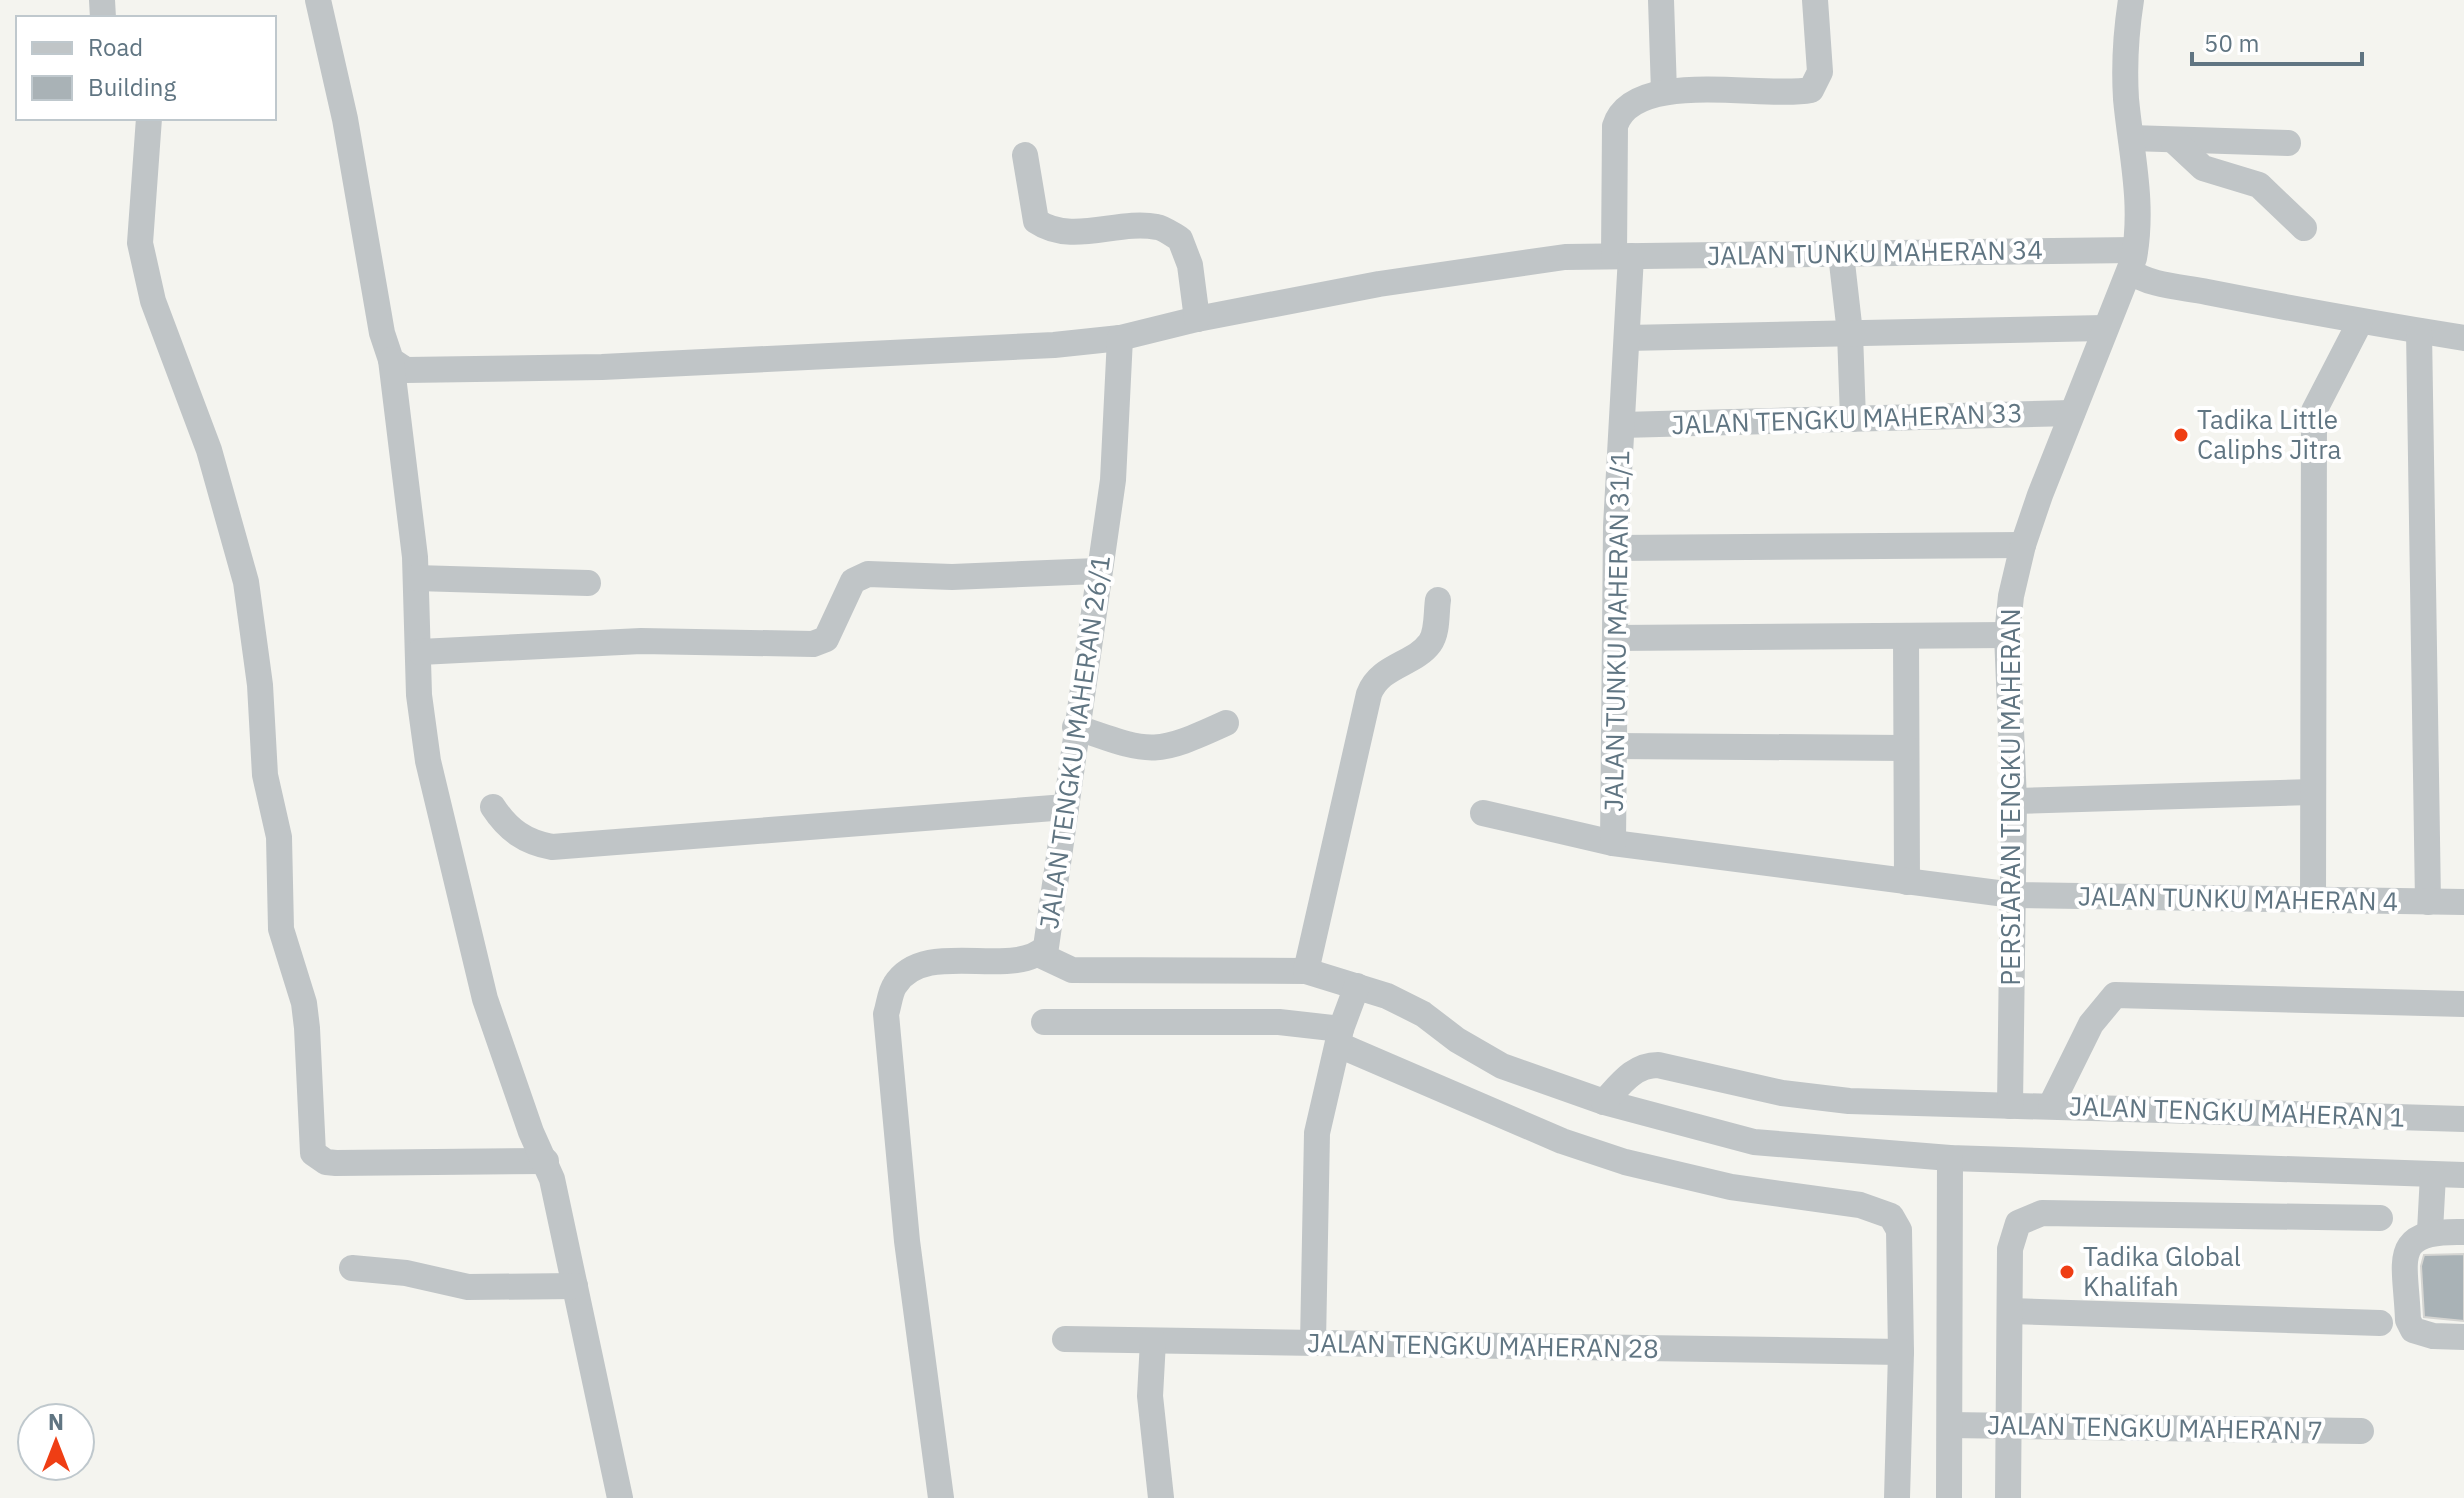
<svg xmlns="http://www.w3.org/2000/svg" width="2464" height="1498" font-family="'IBM Plex Sans',sans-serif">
	<rect width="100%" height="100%" fill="#f4f4ef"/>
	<path fill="#a9b2b6" stroke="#d5d5d2" stroke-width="2" d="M2464,1254v67l-40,-4 -3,-51 3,-11z"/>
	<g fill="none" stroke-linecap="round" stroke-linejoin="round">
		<g stroke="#c0c5c7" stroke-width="26">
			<path d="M102,0l1,18"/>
			<path d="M318,0l27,119 37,214 9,27 15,10 196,-3 452,-22 66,-7 77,-19 182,-35 186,-27 570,-7"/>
			<path d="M1661,0l3,92"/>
			<path d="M149,118l-9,125 13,58 56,149 37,132 14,103 5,90 14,62 2,92 23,74 3,25 6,125 13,9 10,1 210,-2"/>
			<path d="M2131,138l157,5"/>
			<path d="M2173,140l30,28 56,17 45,43"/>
			<path d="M1025,155l11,66c37,25 81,-2 121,6 7,1 16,8 23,12l10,26 7,54"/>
			<path d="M1841,254l9,79 3,86"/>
			<path d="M1614,256l1,-130c18,-58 147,-27 196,-36l9,-18 -5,-72"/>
			<path d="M2130,271c19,15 54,16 77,21 86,17 171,32 257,46"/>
			<path d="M2419,331l9,571"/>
			<path d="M1627,338l477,-10"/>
			<path d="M391,360l24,197 4,138 9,66 57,238 46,133 21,47 68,319"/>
			<path d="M1622,425l450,-12"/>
			<path d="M1616,548l407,-3"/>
			<path d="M416,578l172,5"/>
			<path d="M1906,637l1,245"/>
			<path d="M1615,638l392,-3"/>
			<path d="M420,652l221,-11 172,3 13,-5 27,-58 15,-7 84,3 145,-6"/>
			<path d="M1075,727c76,26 77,30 151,-4"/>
			<path d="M1614,746l292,2"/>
			<path d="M2014,801l298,-9"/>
			<path d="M493,807c15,23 32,35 59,40l514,-40"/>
			<path d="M1483,813l130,30 400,52 451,7"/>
			<path d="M1613,843l3,-317 15,-270"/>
			<path d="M2313,900l1,-489 46,-89"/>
			<path d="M1038,954l34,16 234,1 81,25 36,18 34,26 45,26 102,36 150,40 196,16 514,17"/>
			<path d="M1306,971l63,-277c11,-29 45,-29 61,-51 8,-11 6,-31 8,-43"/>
			<path d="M1044,1022h235l62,7"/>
			<path d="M1339,1045l223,96 63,21 106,25 129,18 31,11 8,14 2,122 -4,146"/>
			<path d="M1604,1102c16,-17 29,-37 54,-37l124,28 67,8 615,18"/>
			<path d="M2051,1105l40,-81 24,-29 349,9"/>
			<path d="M2010,1106l4,-305 -7,-166 4,-39 12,-51 17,-50 94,-237c10,-55 -3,-105 -8,-159 -2,-33 0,-67 5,-99"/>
			<path d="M2430,1231l3,-56"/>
			<path d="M2464,1232c-76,-2 -58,28 -56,88l5,10 20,6 31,1"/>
			<path d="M352,1268l54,5 62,14 107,-1"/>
			<path d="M2010,1311l370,12"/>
			<path d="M1065,1339l836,13"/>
			<path d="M1153,1341l-3,55 11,102"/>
			<path d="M1313,1343l4,-210 24,-104 16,-43"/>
			<path d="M1950,1425l411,6"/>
			<path d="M941,1498l-34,-257 -21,-227c3,-9 4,-22 9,-29 30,-48 118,-4 151,-38l67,-467 7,-142"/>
			<path d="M1949,1498l1,-340"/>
			<path d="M2008,1498l2,-249 8,-26 24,-10 338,5"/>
		</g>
	</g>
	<g fill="#ef3e14" stroke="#fff" stroke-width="3">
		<circle cx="2181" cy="435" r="8"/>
		<circle cx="2067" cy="1272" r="8"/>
	</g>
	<g text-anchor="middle" stroke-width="8" stroke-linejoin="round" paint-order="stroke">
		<g font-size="26" fill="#607582" stroke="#fff">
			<text transform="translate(1875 253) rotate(-1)" y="9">JALAN TUNKU MAHERAN 34</text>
			<text transform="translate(1847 419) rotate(-2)" y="9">JALAN TENGKU MAHERAN 33</text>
			<text transform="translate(1617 631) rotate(-89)" y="9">JALAN TUNKU MAHERAN 31/1</text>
			<text transform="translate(1075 742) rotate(-82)" y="9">JALAN TENGKU MAHERAN 26/1</text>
			<text transform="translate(2011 797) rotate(-90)" y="9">PERSIARAN TENGKU MAHERAN</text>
			<text transform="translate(2238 899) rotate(1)" y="9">JALAN TUNKU MAHERAN 4</text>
			<text transform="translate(2237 1112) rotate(2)" y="9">JALAN TENGKU MAHERAN 1</text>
			<text transform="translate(1483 1346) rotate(1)" y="9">JALAN TENGKU MAHERAN 28</text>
			<text transform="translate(2155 1428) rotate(1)" y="9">JALAN TENGKU MAHERAN 7</text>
		</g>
		<g font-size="26" fill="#607582" stroke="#fff" text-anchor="start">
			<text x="2197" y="429">Tadika Little<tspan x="2197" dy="30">Caliphs Jitra</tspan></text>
			<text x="2083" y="1266">Tadika Global<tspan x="2083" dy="30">Khalifah</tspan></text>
		</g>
	</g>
	<rect x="16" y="16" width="260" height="104" fill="#ffffff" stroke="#bfc8cd" stroke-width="2"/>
	<rect x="32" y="42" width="40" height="12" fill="#c0c5c7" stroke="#bfc8cd" stroke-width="2"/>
	<text x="88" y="56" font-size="24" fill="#607582">Road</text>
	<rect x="32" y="76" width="40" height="24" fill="#a9b2b6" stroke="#bfc8cd" stroke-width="2"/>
	<text x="88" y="96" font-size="24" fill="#607582">Building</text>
	<g transform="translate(56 1442)"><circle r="38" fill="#ffffff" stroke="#bfc8cd" stroke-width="2"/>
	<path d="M0-6L14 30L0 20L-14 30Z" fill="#ef3e14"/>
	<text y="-12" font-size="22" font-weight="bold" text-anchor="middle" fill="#607582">N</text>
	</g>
	<path d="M2192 52v12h170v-12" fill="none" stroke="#607582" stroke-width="4"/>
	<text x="2204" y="52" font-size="24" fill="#607582" stroke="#ffffff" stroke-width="6" paint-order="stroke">50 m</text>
</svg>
